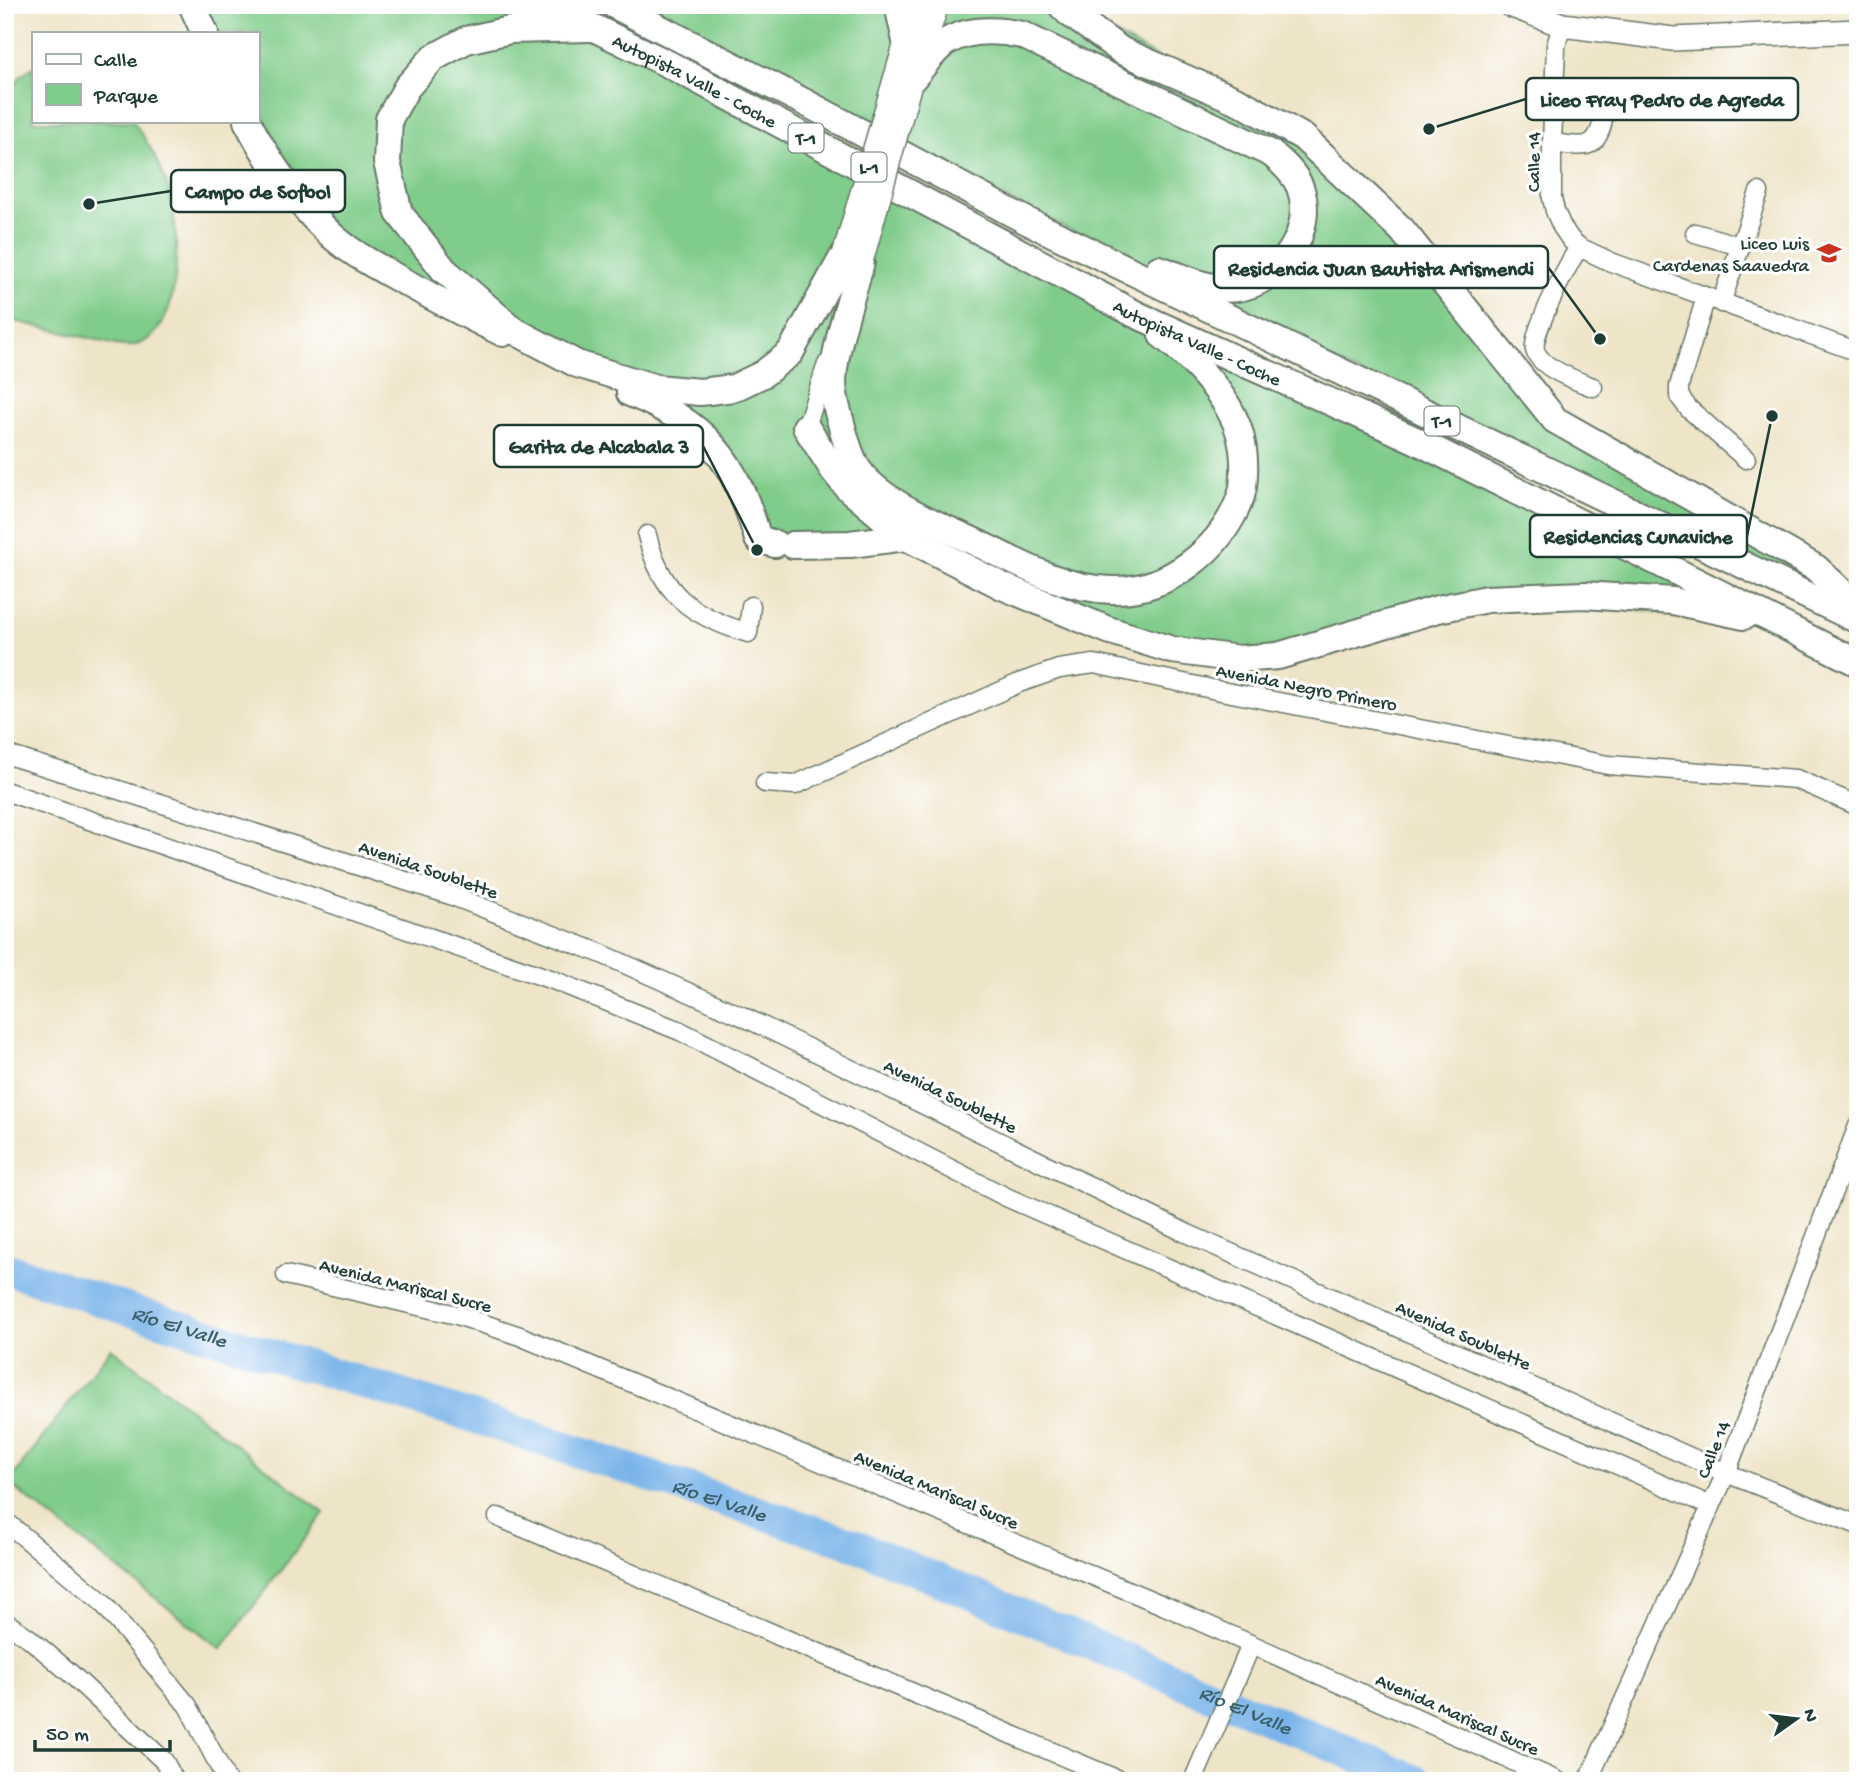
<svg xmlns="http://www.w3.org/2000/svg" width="1863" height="1786" font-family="'Gochi Hand',sans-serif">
	<rect width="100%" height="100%" fill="#fff"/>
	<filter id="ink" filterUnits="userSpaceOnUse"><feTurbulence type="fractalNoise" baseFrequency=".0143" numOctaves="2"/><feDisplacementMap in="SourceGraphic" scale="14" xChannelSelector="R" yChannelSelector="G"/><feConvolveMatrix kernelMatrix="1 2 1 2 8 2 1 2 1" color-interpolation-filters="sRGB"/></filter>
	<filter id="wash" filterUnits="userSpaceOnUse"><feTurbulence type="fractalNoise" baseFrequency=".00686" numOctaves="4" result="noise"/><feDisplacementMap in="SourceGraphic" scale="28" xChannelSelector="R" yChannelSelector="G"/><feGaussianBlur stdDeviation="1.57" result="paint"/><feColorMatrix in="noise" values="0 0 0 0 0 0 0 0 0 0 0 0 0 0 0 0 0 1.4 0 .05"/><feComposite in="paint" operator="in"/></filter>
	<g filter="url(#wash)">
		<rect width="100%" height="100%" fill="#eee4c7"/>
		<g fill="#80cc8a" stroke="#50845f" stroke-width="2">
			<path d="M192,5h355l343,178 893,442 -250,-27 -255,58 -84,-2 -288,-116 -131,6 -87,-122 -341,-174 -90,-127v-88h-52z"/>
			<path d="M614,5h447l242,132 252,283 261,148 42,52z"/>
			<path d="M33,67v54h100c15,21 27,42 35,67 12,39 19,149 -37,158 -13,2 -29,-5 -42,-8 -28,-6 -56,-13 -84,-19v-221l16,-22z"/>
			<path d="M111,1348l213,165 -103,136 -213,-166z"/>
		</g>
		<path fill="#eeda9e" stroke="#868c69" stroke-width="2" d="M5,221c11,21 12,40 0,61z"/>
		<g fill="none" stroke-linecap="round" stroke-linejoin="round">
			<path stroke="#78b3e9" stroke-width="32" id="s1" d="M5,1268l139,47 326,101 383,128 563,237"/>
		</g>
	</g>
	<g filter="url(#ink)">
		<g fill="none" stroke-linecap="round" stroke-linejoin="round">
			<g stroke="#677767" stroke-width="21">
				<g id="minor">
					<path d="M1562,25l-6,21 -4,97v55l3,13 7,16 9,13 8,7 32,15 247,90"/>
					<path d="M1552,143c10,1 24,4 34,2 20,-5 18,-41 20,-57"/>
					<path d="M1695,233l45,13"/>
					<path d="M1579,247c-10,16 -48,86 -44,103 5,18 42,31 58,37"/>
					<path d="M1706,297l-27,89v10l10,13 57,50"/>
					<path d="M1721,303l38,-111"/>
					<path d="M806,427l21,-63"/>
					<path d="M647,535c14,59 44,81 101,98l3,-27"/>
					<path d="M5,754l445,141 152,59 140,62 446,218 538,239 132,52"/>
					<path d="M765,783l30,2 224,-102 40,-14 35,-5 127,27 387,74 188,14 62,27"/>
					<path d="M5,791l548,189 127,51 326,166 705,309"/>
					<path d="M286,1275l171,40 63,21 645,270 393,175"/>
					<path d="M498,1517l623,264"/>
					<path d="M5,1521l97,81 86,104 39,75"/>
					<path d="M5,1622l24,16 41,35 94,88 11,20"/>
					<path d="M1193,1781l58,-136"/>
					<path d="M1588,1781l138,-308 132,-347"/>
				</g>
			</g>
			<g stroke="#677767" stroke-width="26">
				<g id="major">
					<path d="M1510,5l52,20 111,14 185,-8"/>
					<path d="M915,71l22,-66"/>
					<path d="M895,80l22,-75"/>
				</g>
			</g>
			<g stroke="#677767" stroke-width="30">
				<g id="highway">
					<path d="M192,5l13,28"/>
					<path id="s2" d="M547,5l123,60 465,249 278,125 445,224"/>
					<path d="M614,5l192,98 221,118 831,399"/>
					<path d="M898,5l8,36"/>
					<path d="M1061,5l8,8 53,38 118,51 63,35 99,93 153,190 261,148 42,39"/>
					<path d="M589,28l-79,2 -44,10 -33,18 -26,29 -18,32 -2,43 12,51 45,57 69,60 64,34 79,24 44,4 34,-4 29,-14 27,-21 54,-98"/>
					<path d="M913,78c10,-11 21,-28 33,-36 23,-14 52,-12 76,-7l250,119c11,9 22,19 28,33 16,43 -19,95 -63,101 -26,4 -54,-11 -78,-19"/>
					<path d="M247,121c21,40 47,78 79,109 22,22 50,36 77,51 33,18 66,36 100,52"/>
					<path d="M861,262c-10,38 -26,81 -28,119 0,13 4,29 8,42 4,15 8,31 16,45 21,33 81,57 116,73 44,21 88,48 139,49 56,2 110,-41 129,-94 4,-13 4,-38 1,-52 -6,-41 -49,-85 -80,-109"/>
					<path d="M630,393c77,31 105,66 128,146l17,5"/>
					<path d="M806,427l28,44 14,17 58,49 96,49 106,44 64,20 67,9 39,-3 160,-47 49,-10 97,-4 89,6 71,15"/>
					<path d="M793,545l57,-1 56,-7"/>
				</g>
			</g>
			<use href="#minor" stroke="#fff" stroke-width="18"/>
			<use href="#major" stroke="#fff" stroke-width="23"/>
			<use href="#highway" stroke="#fff" stroke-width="26"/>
			<g stroke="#677767" stroke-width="26" stroke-linecap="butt">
				<g id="major-bridge">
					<path d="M844,255l51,-175"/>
					<path d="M861,262l48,-175"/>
				</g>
			</g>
			<use href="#major-bridge" stroke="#fff" stroke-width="23"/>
		</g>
	</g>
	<defs>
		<g id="school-bare" transform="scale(1.89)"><path d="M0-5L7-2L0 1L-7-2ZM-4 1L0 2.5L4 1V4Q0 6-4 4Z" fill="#c8321e" stroke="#fff" stroke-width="2.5" paint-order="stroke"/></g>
	</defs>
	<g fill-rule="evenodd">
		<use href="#school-bare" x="1829" y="253"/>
	</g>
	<g text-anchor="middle" stroke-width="6" stroke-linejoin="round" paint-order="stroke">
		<g fill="#fff" stroke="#627771" stroke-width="2">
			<rect x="788.5" y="123.5" width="35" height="29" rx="5"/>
			<rect x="851.5" y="152.5" width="35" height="29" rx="5"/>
			<rect x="1424.5" y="406.5" width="35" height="29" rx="5"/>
		</g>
		<g font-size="18" font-weight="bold" fill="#1f3d34">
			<text x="806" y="144">T-1</text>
			<text x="869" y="173">L-1</text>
			<text x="1442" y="427">T-1</text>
		</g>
		<g font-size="19" fill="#1f3d34" stroke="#fff">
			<text dy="7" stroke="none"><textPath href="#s2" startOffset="166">Autopista Valle - Coche</textPath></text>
			<text transform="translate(1532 162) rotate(-90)" y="7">Calle 14</text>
			<text dy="7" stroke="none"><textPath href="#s2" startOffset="733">Autopista Valle - Coche</textPath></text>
			<text transform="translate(1307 686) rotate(11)" y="7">Avenida Negro Primero</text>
			<text transform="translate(429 868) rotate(19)" y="7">Avenida Soublette</text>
			<text transform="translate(951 1095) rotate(26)" y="7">Avenida Soublette</text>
			<text transform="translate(406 1284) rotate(14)" y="7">Avenida Mariscal Sucre</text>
			<text transform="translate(1464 1334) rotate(24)" y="7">Avenida Soublette</text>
			<text transform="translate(1712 1449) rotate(-68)" y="7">Calle 14</text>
			<text transform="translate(937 1488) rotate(23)" y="7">Avenida Mariscal Sucre</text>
			<text transform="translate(1458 1713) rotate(24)" y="7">Avenida Mariscal Sucre</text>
		</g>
		<g font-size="19" fill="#1f3d34" stroke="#fff" text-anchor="end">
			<text x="1809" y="249">Liceo Luis<tspan x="1809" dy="22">Cardenas Saavedra</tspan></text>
		</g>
		<g font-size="21" font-style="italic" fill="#3a606a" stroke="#fff">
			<text dy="7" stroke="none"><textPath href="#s1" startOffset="184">Río El Valle</textPath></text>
			<text dy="7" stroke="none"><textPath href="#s1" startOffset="751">Río El Valle</textPath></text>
			<text dy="7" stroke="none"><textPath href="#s1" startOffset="1318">Río El Valle</textPath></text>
		</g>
	</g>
	<path fill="none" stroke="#1f3d34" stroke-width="2.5" d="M1429 129L1526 99M89 204L171 191M1600 339L1548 267M757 550L703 446M1772 416L1747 536"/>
	<g fill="#1f3d34" stroke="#fff" stroke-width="2.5">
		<circle cx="1429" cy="129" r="7"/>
		<circle cx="89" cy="204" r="7"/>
		<circle cx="1600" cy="339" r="7"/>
		<circle cx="757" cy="550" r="7"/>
		<circle cx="1772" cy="416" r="7"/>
	</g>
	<g fill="#fff" stroke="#1f3d34" stroke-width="2.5">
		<rect x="1526" y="78" width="272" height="42" rx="7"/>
		<rect x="171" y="170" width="174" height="42" rx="7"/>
		<rect x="1214" y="246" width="334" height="42" rx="7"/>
		<rect x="494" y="425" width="209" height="42" rx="7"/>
		<rect x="1530" y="515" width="217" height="42" rx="7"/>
	</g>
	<g font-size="21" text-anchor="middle" font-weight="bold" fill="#1f3d34">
		<text x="1662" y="106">Liceo Fray Pedro de Agreda</text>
		<text x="258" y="198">Campo de Sofbol</text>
		<text x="1381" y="275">Residencia Juan Bautista Arismendi</text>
		<text x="599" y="453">Garita de Alcabala 3</text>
		<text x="1638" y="543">Residencias Cunaviche</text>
	</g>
	<rect width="1863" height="1786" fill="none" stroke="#fff" stroke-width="28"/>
	<rect x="32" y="32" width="228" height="91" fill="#ffffff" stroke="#a5b1ae" stroke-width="2"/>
	<rect x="46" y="54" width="35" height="10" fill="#ffffff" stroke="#a5b1ae" stroke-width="2"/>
	<text x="94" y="66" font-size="21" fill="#1f3d34">Calle</text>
	<rect x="46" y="84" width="35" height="21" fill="#80cc8a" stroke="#a5b1ae" stroke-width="2"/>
	<text x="94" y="102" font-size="21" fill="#1f3d34">Parque</text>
	<g transform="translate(1796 1719) rotate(76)" stroke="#ffffff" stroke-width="5" paint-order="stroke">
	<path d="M0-5L12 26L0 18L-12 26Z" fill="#1f3d34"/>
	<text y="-10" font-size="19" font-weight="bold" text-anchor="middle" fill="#1f3d34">N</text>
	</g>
	<path d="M35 1740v10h135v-10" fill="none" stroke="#1f3d34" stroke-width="3.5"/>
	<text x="46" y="1740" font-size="21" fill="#1f3d34" stroke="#ffffff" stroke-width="5" paint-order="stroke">50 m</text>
</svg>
